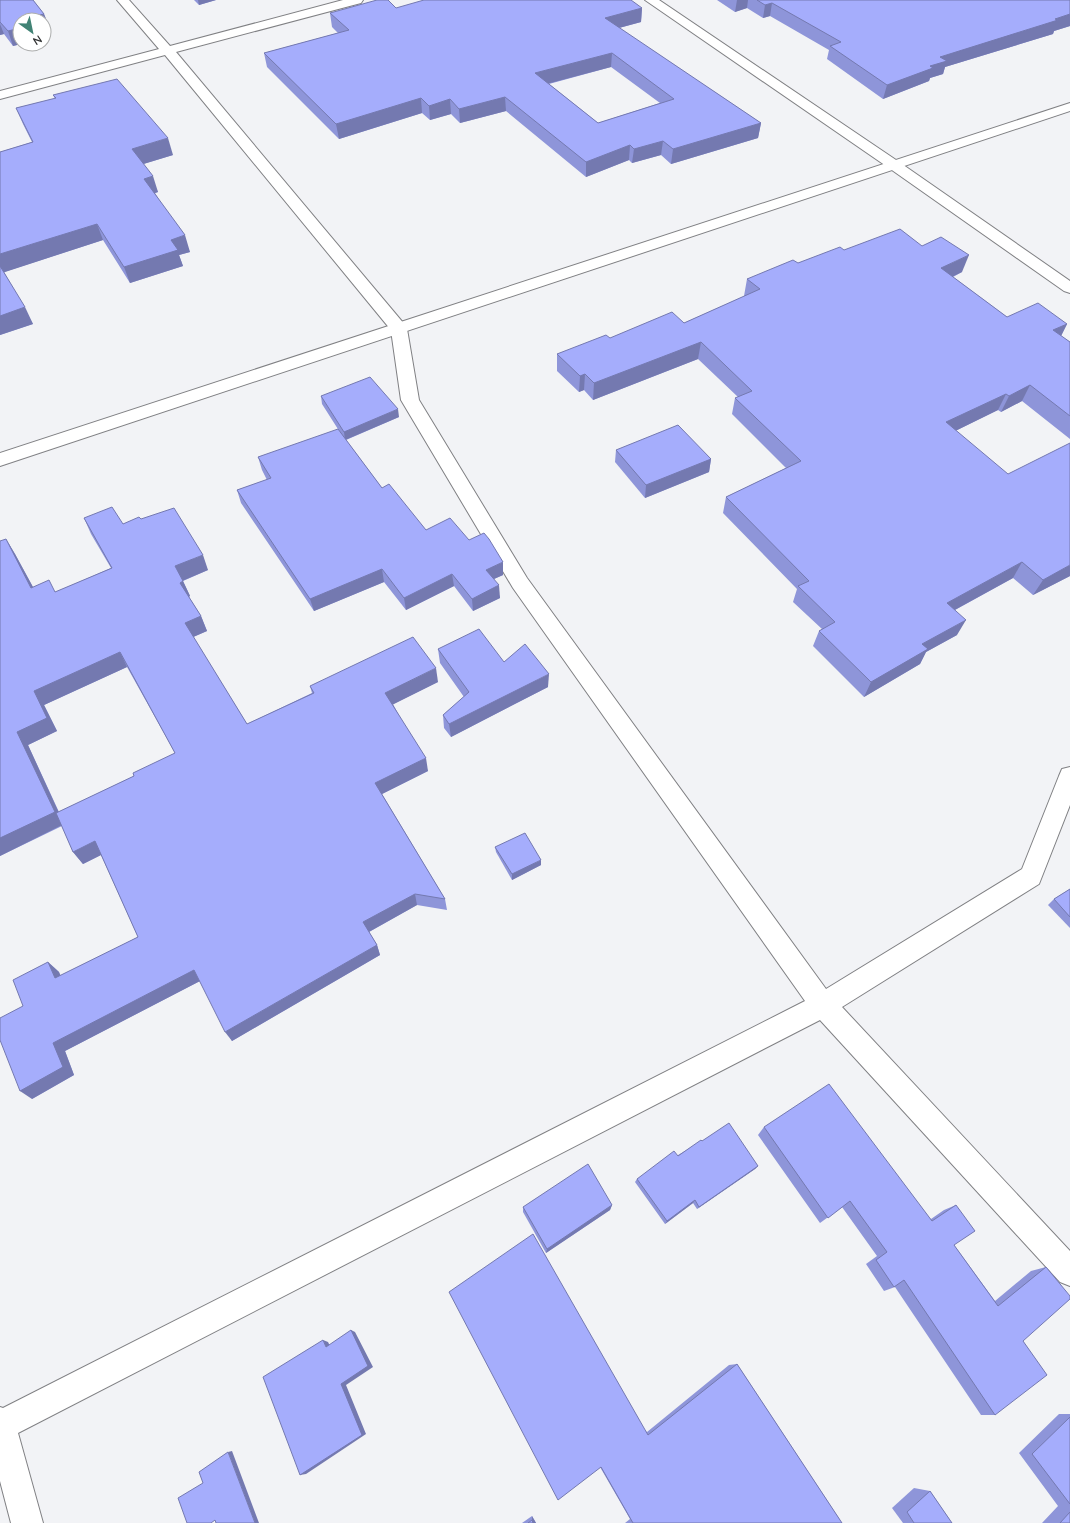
<svg xmlns="http://www.w3.org/2000/svg" width="1070" height="1523" font-family="Quicksand,sans-serif">
	<rect width="100%" height="100%" fill="#f2f3f6"/>
	<g fill="none" stroke-linecap="round" stroke-linejoin="round">
		<g stroke="#808184" stroke-width="2">
			<g id="street">
				<path d="M117,0h12l41,46 173,-46h20l-2,3 -185,49 229,273 2,4 12,71 108,178 299,411 196,-120 37,-93 3,-7 8,-2v38l-31,79 -197,123 228,244v35l-10,-4 -240,-262 -802,413 25,90h-32l-11,-42v-74l3,1 802,-407 -292,-413 -112,-188 -10,-70 -226,-275 -165,44v-8l159,-42z"/>
				<path d="M645,0h14l240,162 171,119v12l-6,-2 -175,-123z"/>
			</g>
		</g>
		<g stroke="#808184" stroke-width="2">
			<path id="secondary" d="M1070,103v8l-1070,355v-13z"/>
		</g>
		<use href="#street" fill="#fff" fill-rule="evenodd"/>
		<use href="#secondary" fill="#fff" fill-rule="evenodd"/>
	</g>
	<g fill="#8e95d9" fill-rule="evenodd">
		<path d="M0,0h33l11,14 6,15 -6,1v-10h-24v24h1l-8,2 -9,-12 -4,1z"/>
		<path d="M194,0h22l-17,5z"/>
		<path d="M717,0h353v26l-16,5 -1,3 -108,33 -2,7 -13,4 -1,3 -46,18 -56,-40 2,-9 -59,-34 -7,2 -16,-10 -12,4z"/>
		<path d="M396,8h246l-1,14 -22,6 142,95 -3,15 -87,26 -10,-9 -29,8 -3,-3 -43,17 -80,-66 -46,12 -9,-9 -21,6 -8,-7 -83,26 -72,-72 -3,-14 74,-20 -6,-6 -2,-14zM611,67l49,36 -62,20 -49,-39z"/>
		<path d="M53,95l120,60 -30,9 15,28 -3,1 35,59 -11,3 4,11 -53,17 -27,-43 -99,32 29,52 -33,11v-183l32,-10 -9,-18 -7,-16 39,-9z"/>
		<path d="M922,246l40,26 -9,5 54,40 60,7 -6,12 9,6v97l-48,-38 -21,11 -3,-2 -43,21 115,145 -37,19 -20,-17 -58,32 2,25 -31,17 -6,12 -56,33 -51,-51 6,-15 3,-2 -29,-27 4,-13 -74,-76 3,-16 60,-29 -54,-54 3,-16 3,-1 -40,-38 -105,41 -9,-10 -5,2 -22,-21v-17l53,-16 74,-15 61,-27h-1l3,-17 51,-16 46,-13z"/>
		<path d="M321,396l78,21 -53,23 36,48 44,42 43,10 34,35 -9,4 6,19 -27,13 -19,-25 -48,24 -22,-28 -70,29 -73,-108 -4,-13 30,-10 -5,-10 -4,-13 85,-20 -21,-33z"/>
		<path d="M616,450l95,9 -2,13 -64,26 -30,-36z"/>
		<path d="M84,518l39,6 18,-5 67,51 -25,11 7,15 -1,1 12,19 6,15 -14,6 54,87 65,-31 -2,-7 128,-4 -45,22 35,67 -46,23 63,105 2,11 -30,-5 -48,27 8,13 3,10 -148,86 -32,-60 -135,70 9,24 -42,24 -9,-93 25,-44 11,10 1,4 78,-39 -37,-82 -18,9 -10,-12 -11,-26 -62,30 6,-317 9,15 18,33 23,5 55,-24 -20,-34zM127,667l48,86 -41,23 -75,36 -31,-67 29,-14 -13,-26z"/>
		<path d="M438,649l66,13 44,25 -97,50 -7,-9 -1,-13 21,-18 -24,-34z"/>
		<path d="M495,847l46,18 -29,15 -16,-28z"/>
		<path d="M1070,889v39l-22,-23 6,-6z"/>
		<path d="M764,1127l167,92 13,-9 12,-5 -2,40 41,56 36,-30 15,-4 -23,74 -28,74h-14l-86,-128 -11,4 -18,-27 11,-8 -35,-49 -22,16 -62,-88z"/>
		<path d="M702,1141l56,25 -3,3 -58,40 -4,-6 -28,21 -30,-42 2,-3z"/>
		<path d="M612,1205l-2,5 -64,43 -23,-41v-5z"/>
		<path d="M449,1292l198,140 82,-67 8,-1 105,159h-217l5,-4 -30,-52z"/>
		<path d="M1059,1414h11v109h-28l16,-17 -39,-53z"/>
		<path d="M914,1488l16,3 22,32h-49l-11,-15z"/>
		<path d="M532,1516l4,7h-14z"/>
	</g>
	<g fill="#7479b0">
		<path d="M198,0h18l-17,5z"/>
		<path d="M737,0h11l-1,8 -12,4z"/>
		<path d="M772,3l-2,13 -7,2 2,-13z"/>
		<path d="M642,8l-1,14 -37,10 1,-14z"/>
		<path d="M44,14l6,15 -6,1v-10h-9l-1,-4z"/>
		<path d="M1070,14v12l-16,5 -1,3 -108,33 -2,7 -13,4 -1,3 -46,18 4,-14 43,-19 10,-9z"/>
		<path d="M0,24l4,10 -4,1z"/>
		<path d="M20,28v16h1l-8,2 -5,-15z"/>
		<path d="M612,53l-1,14 -76,20v-14z"/>
		<path d="M505,97l1,14 -46,12 -1,-14z"/>
		<path d="M421,98l1,15 -83,26 -3,-15z"/>
		<path d="M450,99l1,15 -21,6 -1,-14z"/>
		<path d="M761,123l-3,15 -87,26 2,-15z"/>
		<path d="M168,138l5,17 -36,11 -5,-17z"/>
		<path d="M663,141l-2,14 -29,8 2,-14z"/>
		<path d="M630,145l-1,15 -43,17v-15z"/>
		<path d="M153,176l5,16 -9,3 -5,-16z"/>
		<path d="M97,224l6,16 -101,33 -2,-3v-16z"/>
		<path d="M185,235l5,17 -11,3 4,11 -53,17 -6,-16 47,-27z"/>
		<path d="M969,255l-7,17 -27,13 6,-17z"/>
		<path d="M25,307l8,17 -33,11v-19z"/>
		<path d="M1067,324l-8,16 -6,-10z"/>
		<path d="M701,342l-3,17 -105,41 1,-17z"/>
		<path d="M585,374l-1,16 -5,2 1,-16z"/>
		<path d="M1030,385l-8,16 -21,11 8,-16z"/>
		<path d="M1006,394l-8,16 -59,29 7,-17z"/>
		<path d="M398,409l1,8 -54,23 -1,-8z"/>
		<path d="M711,459l-2,13 -64,26 1,-13z"/>
		<path d="M6,539l9,15 26,48 -10,-14z"/>
		<path d="M203,555l5,15 -26,11 -7,-15z"/>
		<path d="M503,562v13l-16,7 -1,-12z"/>
		<path d="M1022,562l-9,16 -73,40 7,-15z"/>
		<path d="M1070,565v11l-37,19 10,-15z"/>
		<path d="M382,569l2,13 -70,29 -4,-12z"/>
		<path d="M452,574l2,12 -48,24 -2,-12z"/>
		<path d="M183,581l7,15 -4,2 -6,-15z"/>
		<path d="M499,585l1,13 -27,13 -1,-12z"/>
		<path d="M201,616l6,15 -16,7 -6,-15z"/>
		<path d="M966,620l-9,15 -31,17 -6,12 -56,33 7,-15 51,-38z"/>
		<path d="M120,652l7,15 -83,38 13,26 -29,14 36,79 -64,32v-18l17,-106 17,-41z"/>
		<path d="M436,668l2,14 -50,25 -3,-14z"/>
		<path d="M549,674l-1,13 -97,50 -2,-13z"/>
		<path d="M426,758l2,13 -50,25 -3,-13z"/>
		<path d="M95,841l10,12 -22,11 -10,-12z"/>
		<path d="M541,860v5l-29,15v-6z"/>
		<path d="M415,894l2,11 -50,28 -4,-11z"/>
		<path d="M377,945l3,10 -148,86 -7,-9z"/>
		<path d="M48,962l11,10 7,16 -11,-10z"/>
		<path d="M194,970l8,10 -137,71 9,24 -42,24 -12,-8 33,-48z"/>
		<path d="M758,1166l-3,3 -58,40 2,-2z"/>
		<path d="M695,1200l-2,3 -28,21 2,-3z"/>
		<path d="M612,1205l-2,5 -64,43 1,-4z"/>
		<path d="M351,1330l4,2 18,35 -27,18 20,49 -60,40 -6,1z"/>
		<path d="M323,1340l5,2 3,6 -5,-1z"/>
		<path d="M232,1451l27,72h-4l-27,-71z"/>
		<path d="M532,1516l4,7h-3l-1,-3z"/>
	</g>
	<g fill="#a5adfc" stroke="#7479b0" fill-rule="evenodd">
		<path d="M0,0h33l11,14 -10,2 3,4h-17v8l-12,3 -8,-9z"/>
		<path d="M377,0h11l8,8 28,-8h207l11,8 -37,10 156,105 -88,26 -10,-8 -29,8 -4,-4 -44,17 -81,-65 -46,12 -9,-10 -21,7 -8,-8 -85,26 -72,-71 85,-23 -19,-17zM612,53l62,46 -76,24 -63,-50z"/>
		<path d="M757,0h313v14l-15,5 3,1 -118,37 7,4 -17,5 3,2 -46,17 -57,-39 11,-4 -69,-39 -7,2z"/>
		<path d="M117,79l51,59 -36,11 21,27 -9,3 41,56 -14,5 7,10 -54,17 -27,-43 -97,30v-102l33,-10 -17,-34 40,-10 -3,-3z"/>
		<path d="M900,229l22,17 19,-9 28,18 -28,13 66,49 31,-14 29,21 -14,6 17,12v74l-40,-31 -21,11 -3,-2 -60,28 62,52 62,-31v122l-27,15 -21,-18 -75,41 19,17 -44,24 6,5 -57,33 -52,-51 16,-9 -37,-36 11,-5 -83,-84 75,-36 -66,-63 17,-7 -51,-49 -107,41 -9,-9 -5,2 -23,-22 49,-19 4,3 62,-26 12,11 76,-34 -13,-10 46,-19 5,3 42,-16 4,3z"/>
		<path d="M0,266l25,41 -25,9z"/>
		<path d="M370,377l28,32 -54,23 -23,-36z"/>
		<path d="M678,425l33,34 -65,26 -30,-35z"/>
		<path d="M338,429l44,59 7,-4 37,46 24,-12 19,22 15,-7 5,6 14,23 -17,8 13,15 -27,14 -20,-25 -48,24 -22,-29 -72,30 -73,-109 34,-12 -13,-21z"/>
		<path d="M112,507l11,17 16,-7 2,2 33,-11 29,47 -28,11 8,15 -3,2 21,33 -16,7 62,101 67,-31 -4,-7 103,-49 23,31 -51,25 41,65 -51,25 70,116 -30,-5 -52,28 14,23 -152,87 -31,-62 -141,73 10,24 -43,24 -20,-51v-22l23,-12 -10,-26 35,-18 7,16 83,-41 -43,-96 -22,11 -17,-39 78,-37 -1,-3 42,-20 -55,-101 -86,39 13,27 -30,14 38,80 -55,26v-297l6,-2 25,49 18,-8 6,12 57,-24 -28,-50z"/>
		<path d="M479,629l25,33 21,-18 24,30 -100,50 -6,-9 26,-23 -31,-43z"/>
		<path d="M525,833l16,27 -29,14 -17,-27z"/>
		<path d="M1070,889v28l-16,-18z"/>
		<path d="M829,1084l103,137 24,-16 19,26 -21,14 44,61 48,-39 24,29v3l-47,42 24,34 -52,40 -91,-135 -10,7 -18,-27 11,-8 -37,-51 -22,17 -64,-91z"/>
		<path d="M729,1123l29,43 -59,41 -4,-7 -28,21 -30,-42 37,-28 4,5 23,-16 1,1z"/>
		<path d="M588,1164l24,41 -65,44 -24,-42z"/>
		<path d="M533,1234l115,201 89,-71 105,159h-209l-32,-56 -43,33 -109,-208z"/>
		<path d="M351,1330l17,36 -27,18 21,51 -62,40 -37,-98 60,-37 3,7z"/>
		<path d="M1070,1417v87l-38,-50z"/>
		<path d="M228,1452l27,71h-39l-1,-3 -4,3h-24l-9,-25 25,-15 -4,-11z"/>
		<path d="M930,1491l22,32h-38l-7,-11z"/>
		<path d="M1070,1512v11h-10z"/>
		<path d="M532,1520l1,3h-5z"/>
	</g>
	<g transform="translate(32 32) rotate(147)"><circle r="19" fill="#ffffff" stroke="#acadad"/>
	<path d="M0-3L7 15L0 10L-7 15Z" fill="#418375"/>
	<text y="-6" font-size="11" font-weight="bold" text-anchor="middle" fill="#303132">N</text>
	</g>
</svg>
